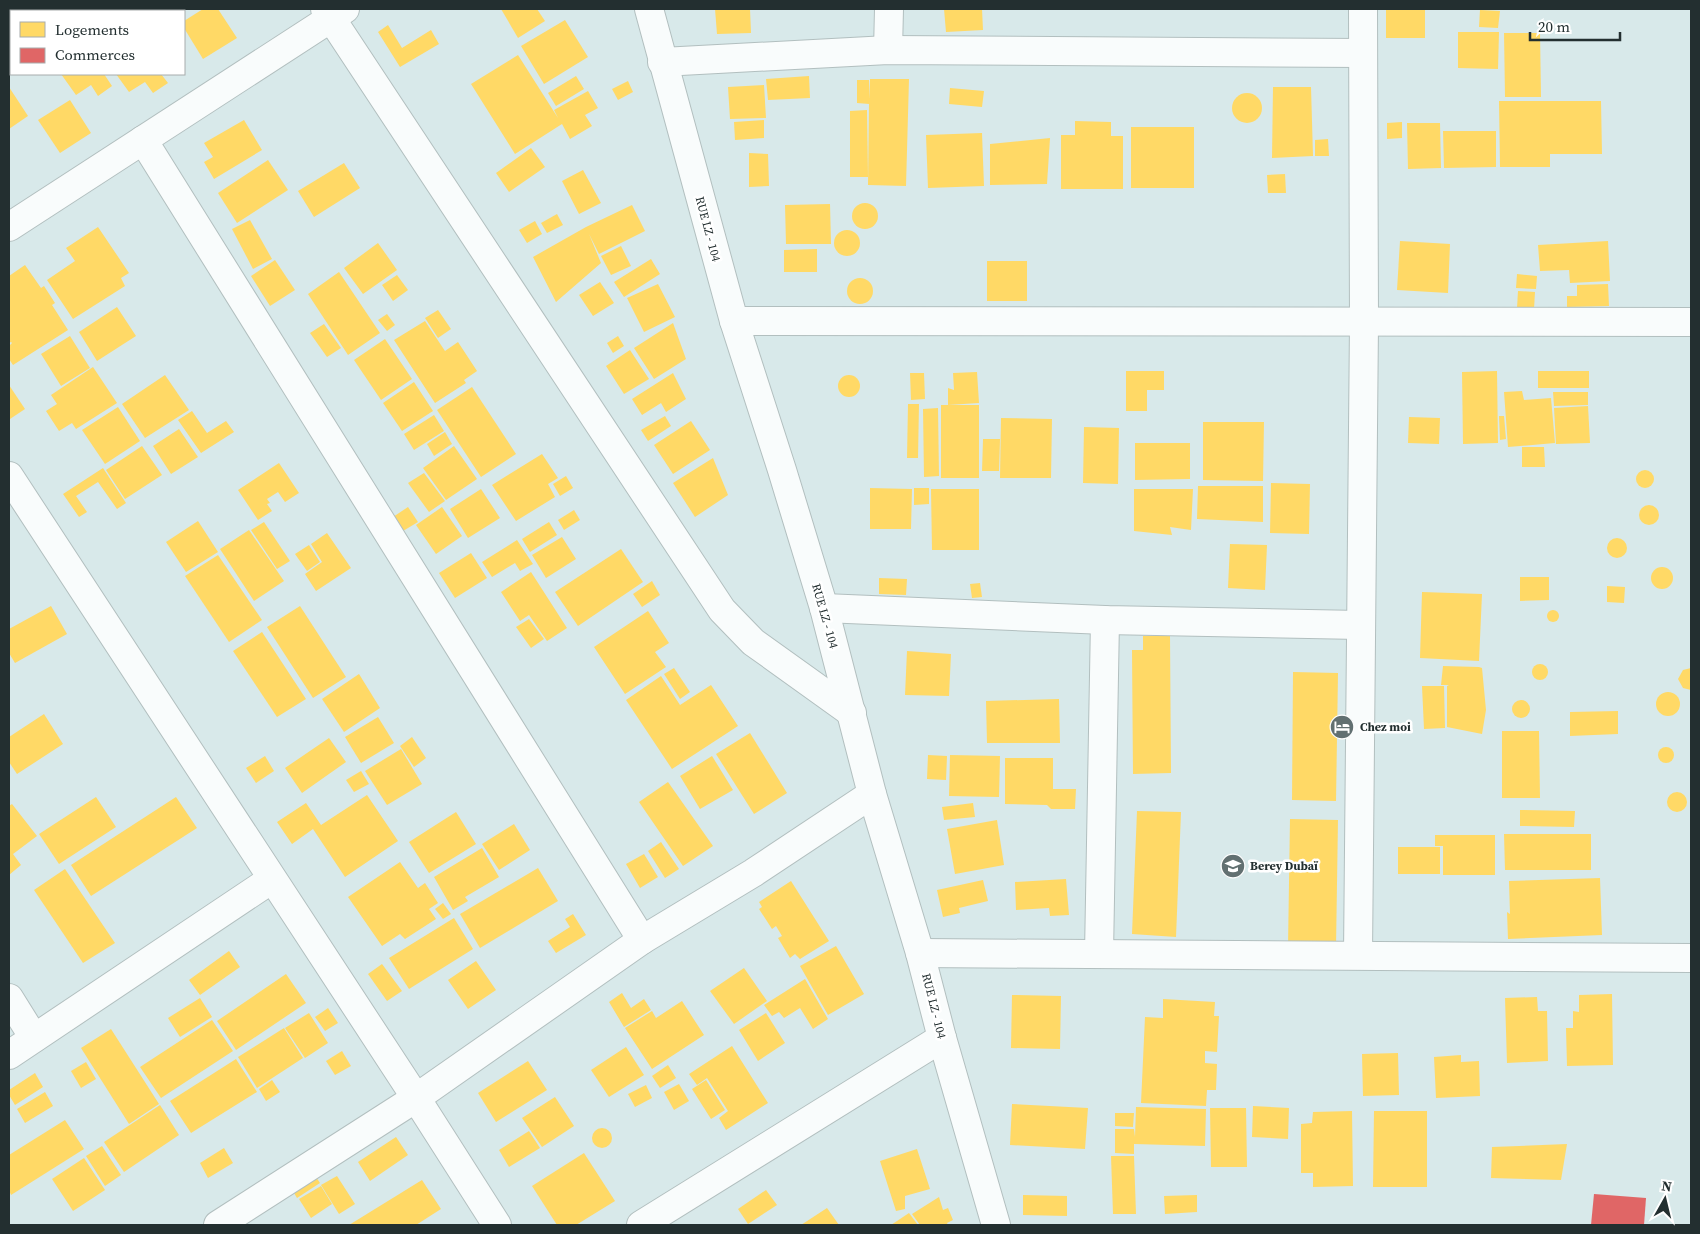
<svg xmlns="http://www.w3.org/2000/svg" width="1700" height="1234" font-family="'Source Serif 4',serif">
	<rect width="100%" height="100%" fill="#d8e9ea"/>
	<g fill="#ffd966">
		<path d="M203,9h15l19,29 -34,21 -19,-31v-7z"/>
		<path d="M501,9h36l8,12 -27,17z"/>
		<path d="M715,9h35l1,24 -34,1z"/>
		<path d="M944,9h38l1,21 -37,2z"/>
		<rect x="1386" y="9" width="39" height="29"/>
		<path d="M1480,10l20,1 -2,17 -19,-1z"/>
		<path d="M565,20l23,37 -44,27 -23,-38z"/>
		<path d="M388,25l14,23 29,-18 8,14 -39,23 -22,-35z"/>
		<path d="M11,29v38l-2,-4v-32z"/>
		<path d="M1458,32h41l-1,37 -40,-1z"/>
		<path d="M1504,33h36l1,64h-36z"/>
		<path d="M518,55l40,63 -4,-8 34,-19 10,17 -13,7 7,11 -22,13 -8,-15 -47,30 -44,-70z"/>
		<path d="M61,74h43l8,12 -14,10 -7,-11 -15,10z"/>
		<path d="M116,74h45l7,9 -15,10 -8,-11 -16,10z"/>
		<path d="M576,76l8,13 -28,17 -8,-13z"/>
		<path d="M809,76l1,22 -42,2 -2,-21z"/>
		<path d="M870,79h39l-3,107 -38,-1 1,-81 -12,-1v-23h12l1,19z"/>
		<path d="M628,81l5,11 -15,8 -6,-11z"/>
		<path d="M764,85l2,33 -36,1 -2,-32z"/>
		<path d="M9,87l19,29 -19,13z"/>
		<path d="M1273,87h38l2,69 -41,2z"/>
		<path d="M950,88l34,3 -2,16 -33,-3z"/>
		<circle cx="1247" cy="108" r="15"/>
		<path d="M70,100l21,33 -31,20 -22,-33z"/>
		<path d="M1499,101h102l1,53h-52v13h-50z"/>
		<path d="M867,110l1,67h-18v-66z"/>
		<path d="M244,120l18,30 -48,29 -10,-17 9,-5 -9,-14z"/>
		<path d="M764,120v18l-29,2 -1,-18z"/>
		<path d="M1075,121l36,1v14h12v53h-62v-54h14z"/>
		<path d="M1402,122v16l-15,1v-16z"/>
		<path d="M1407,123h33l1,45 -33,1z"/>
		<rect x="1131" y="127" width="63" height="61"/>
		<path d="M1443,131h53v36l-52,1z"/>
		<path d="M982,133l2,53 -56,2 -2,-53z"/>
		<path d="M1050,138l-3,46 -57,1v-41z"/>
		<path d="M1328,139l1,17h-14v-16z"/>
		<path d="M531,148l14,19 -36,25 -13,-19z"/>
		<path d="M749,153l19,1 1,32 -20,1z"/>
		<path d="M268,160l20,30 -51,33 -19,-30z"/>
		<path d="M344,163l16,25 -46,29 -16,-26z"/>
		<path d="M583,170l18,33 -22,11 -17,-33z"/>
		<path d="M1285,174l1,19h-18l-1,-18z"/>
		<circle cx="865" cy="216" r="13"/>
		<path d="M830,204l1,40h-45l-1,-39z"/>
		<path d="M632,205l13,26 -46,23 -10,-20 12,29 -45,39 -23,-45 53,-30z"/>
		<path d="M557,214l6,11 -16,8 -6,-10z"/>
		<path d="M250,220l22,39 -19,10 -21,-40z"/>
		<path d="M535,221l7,13 -15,9 -8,-13z"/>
		<path d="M98,227l31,46 -8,5 4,8 -52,33 -26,-39 28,-19 -9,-13z"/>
		<circle cx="847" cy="243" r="13"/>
		<path d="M1400,241l50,3 -2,49 -51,-3z"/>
		<path d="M1608,241l2,40 -40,2 -1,-13 -29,1 -2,-26z"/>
		<path d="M378,243l19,27 -34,24 -19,-26z"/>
		<path d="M621,246l10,20 -20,9 -10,-19z"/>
		<path d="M817,249v23h-33v-22z"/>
		<path d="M651,259l9,15 -36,23 -10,-15z"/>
		<path d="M275,260l20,30 -25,16 -19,-30z"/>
		<rect x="987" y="261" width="40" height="40"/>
		<path d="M25,265l16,23 3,-2 11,17 -3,2 16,25 -55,35 -4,-6v-13l3,-3 -1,-1 -2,1v-67z"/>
		<path d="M339,272l41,61 -32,22 -40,-61z"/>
		<path d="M1517,274l20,2 -1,13 -20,-1z"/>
		<path d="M397,275l11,15 -15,11 -11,-16z"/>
		<circle cx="860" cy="291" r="13"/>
		<path d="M600,282l14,21 -21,13 -14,-21z"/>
		<path d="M658,284l17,33 -31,15 -17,-34z"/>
		<path d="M1608,284l1,22 -42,1v-11h10v-11z"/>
		<path d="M1518,291l17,1 -1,17 -17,-1z"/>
		<path d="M117,307l19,29 -39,25 -18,-29z"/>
		<path d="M438,310l13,19 -13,9 -13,-20z"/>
		<path d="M387,314l8,11 -8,6 -9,-11z"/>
		<path d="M425,321l20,30 13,-9 19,29 -13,9 2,3 -31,20 -41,-63z"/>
		<path d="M673,323l13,36 -32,20 -20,-31z"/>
		<path d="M324,324l17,24 -14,9 -17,-24z"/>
		<path d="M70,336l20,32 -29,18 -20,-32z"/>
		<path d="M618,336l6,10 -11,7 -6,-10z"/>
		<path d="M385,339l27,40 -31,21 -27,-40z"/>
		<path d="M630,350l19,29 -25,15 -18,-28z"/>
		<path d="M93,367l24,36 -41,26 -4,-6 -13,8 -13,-20 11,-7 -6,-9z"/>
		<path d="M1126,371h38v19h-17v21h-21z"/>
		<path d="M1497,371l1,72 -35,1 -1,-72z"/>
		<rect x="1538" y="371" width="51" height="17"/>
		<path d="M977,372l2,31 -31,2v-17l6,2 -1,-17z"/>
		<path d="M673,373l13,26 -20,13 -5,-9 -19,12 -10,-16z"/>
		<path d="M910,373h14l1,26 -14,1z"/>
		<path d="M165,375l24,35 -44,28 -23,-34z"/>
		<circle cx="849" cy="386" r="11"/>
		<path d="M414,382l19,29 -31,20 -19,-28z"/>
		<path d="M9,385l16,24 -15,10 -1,-1z"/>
		<path d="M472,387l44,67 -35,23 -44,-67z"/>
		<path d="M1522,391l2,9 27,-2 4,45 -47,4 -4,-55z"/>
		<path d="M1553,392h35v13l-34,1z"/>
		<path d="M908,404h11l-1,54h-11z"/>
		<rect x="941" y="405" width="38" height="73"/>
		<path d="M1588,406l2,37 -34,1 -2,-36z"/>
		<path d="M118,407l22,34 -35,23 -23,-34z"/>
		<path d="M938,408l1,68 -15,1 -1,-68z"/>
		<path d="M192,411l15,22 19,-12 8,11 -33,21 -23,-33z"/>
		<path d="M434,415l10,16 -30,19 -10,-16z"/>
		<path d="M665,416l6,10 -23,15 -7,-11z"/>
		<path d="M1499,416h5l2,23 -6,1z"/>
		<path d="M1409,417l31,1 -1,26 -31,-1z"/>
		<path d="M1001,418l51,1 -1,59h-51z"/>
		<path d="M691,421l19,29 -37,24 -19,-29z"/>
		<path d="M1203,422h61l-1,59 -60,-1z"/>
		<path d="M1084,427l35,1 -1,56 -35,-1z"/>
		<path d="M179,429l19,28 -27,17 -18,-28z"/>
		<path d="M445,432l7,12 -18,12 -7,-12z"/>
		<path d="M983,439h17l-1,32h-17z"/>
		<path d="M1135,443h55v36l-55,1z"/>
		<path d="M142,446l20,29 -37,24 -19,-29z"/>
		<path d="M454,446l23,33 -31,21 -23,-32z"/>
		<path d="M1522,447h22l1,20h-23z"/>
		<path d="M542,454l16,24 -10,6 7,13 -39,24 -24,-36z"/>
		<path d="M713,458l15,37 -33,22 -22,-34z"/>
		<path d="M279,463l20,30 -14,9 -7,-10 -11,7 3,4 -3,1 5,7 -14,9 -20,-30z"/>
		<path d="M103,468l23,35 -9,6 -19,-27 -22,14 11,16 -8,5 -16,-23z"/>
		<circle cx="1645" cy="479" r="9"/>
		<path d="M424,473l21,28 -16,11 -21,-29z"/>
		<path d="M566,476l7,12 -13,8 -7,-12z"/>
		<path d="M1271,483l39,1 -1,50 -39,-1z"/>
		<path d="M1198,486h65v36l-66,-3z"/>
		<path d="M870,488l42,1 -1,40h-41z"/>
		<path d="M914,488h15v16l-15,1z"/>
		<path d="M481,489l19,29 -32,20 -18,-29z"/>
		<path d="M931,489h48v61h-47z"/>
		<path d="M1134,489h59l-2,41 -21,-3 2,8 -38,-4z"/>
		<circle cx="1649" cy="515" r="10"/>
		<path d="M408,507l10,15 -15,9 -10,-14z"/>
		<path d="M442,507l20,29 -26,18 -20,-29z"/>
		<path d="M574,510l6,10 -16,10 -6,-10z"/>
		<path d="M198,521l20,31 -32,20 -20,-30z"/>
		<path d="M264,522l26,39 -13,8 -26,-39z"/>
		<path d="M549,522l8,13 -27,17 -8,-13z"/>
		<path d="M249,530l35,51 -30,20 -34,-52z"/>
		<path d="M327,533l24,35 -35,23 -11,-17 17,-12 -11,-18z"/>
		<path d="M562,537l14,22 -30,19 -14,-23z"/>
		<circle cx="1617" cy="548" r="10"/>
		<path d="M517,540l16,24 -13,7 -5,-8 -23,14 -10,-15z"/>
		<path d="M1230,544l37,1 -2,45 -37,-2z"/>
		<path d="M309,545l11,17 -13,9 -12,-17z"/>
		<path d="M621,549l22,33 -65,44 -23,-34z"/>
		<path d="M471,553l16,25 -32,20 -16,-25z"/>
		<path d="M218,555l44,65 -33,22 -44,-66z"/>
		<circle cx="1662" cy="578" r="11"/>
		<path d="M531,572l36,56 -20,13 -18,-26 -9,6 -19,-29z"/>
		<path d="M1520,577h29v23l-29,1z"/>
		<path d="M879,578l28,1 -1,16 -27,-1z"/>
		<path d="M652,581l8,14 -18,12 -9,-13z"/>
		<path d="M980,583l2,14 -10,1 -2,-14z"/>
		<path d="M1607,586l18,1 -1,16 -17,-1z"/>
		<path d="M1422,592l60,2 -3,67 -59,-3z"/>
		<path d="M51,606l16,28 -52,29 -6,-10v-24z"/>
		<path d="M300,606l46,71 -33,21 -46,-71z"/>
		<circle cx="1553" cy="616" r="6"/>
		<path d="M648,611l21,32 -14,9 11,15 -41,27 -31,-47z"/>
		<path d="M529,619l15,20 -13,9 -15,-21z"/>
		<path d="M262,632l44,67 -29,18 -44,-66z"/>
		<path d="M1143,636h27l1,137 -38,1 -1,-124h11z"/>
		<path d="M907,651l44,3 -2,42 -44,-1z"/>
		<circle cx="1540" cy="672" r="8"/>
		<path d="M1443,666l36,1 3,1 4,42 -4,24 -35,-7v-41l2,-1h-8z"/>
		<path d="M674,668l16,24 -10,7 -16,-25z"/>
		<path d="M1691,668v22l-8,-2 -5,-9 5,-9z"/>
		<path d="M1293,672l45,1 -2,128 -44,-1z"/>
		<path d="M359,674l21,34 -36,24 -22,-33z"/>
		<path d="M661,676l19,29 31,-20 27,41 -66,43 -46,-69z"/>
		<path d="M1422,686h22l1,42 -21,1z"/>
		<circle cx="1668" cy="704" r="12"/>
		<path d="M1059,699l1,44h-73l-1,-42z"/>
		<circle cx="1521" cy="709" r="9"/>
		<path d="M1618,711v23l-48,2v-24z"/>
		<path d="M44,714l19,30 -46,30 -8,-12v-25z"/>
		<path d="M378,717l16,26 -33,20 -16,-26z"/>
		<path d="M1502,731h37l1,67h-38z"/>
		<path d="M750,733l37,60 -33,21 -38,-60z"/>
		<path d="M412,737l14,21 -12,9 -14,-21z"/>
		<path d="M329,738l17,24 -44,31 -17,-25z"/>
		<circle cx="1666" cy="755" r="8"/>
		<path d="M401,749l21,35 -35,21 -22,-34z"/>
		<path d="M928,755l19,1 -1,24 -19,-1z"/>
		<path d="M950,755l50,1 -1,41 -50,-1z"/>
		<path d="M265,756l9,15 -18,12 -10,-15z"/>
		<path d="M712,756l21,34 -33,19 -20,-33z"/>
		<path d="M1005,758h48v31h23l-1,20h-24l-4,-4 -42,-1z"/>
		<path d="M361,771l8,13 -15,8 -8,-12z"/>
		<path d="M668,782l45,64 -30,20 -44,-64z"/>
		<circle cx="1677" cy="802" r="10"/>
		<path d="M367,795l31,46 -53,36 -32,-48 -21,15 -15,-22 29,-19 15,22z"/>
		<path d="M96,797l20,30 -57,37 -20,-30z"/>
		<path d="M176,797l21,31 -106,68 -20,-31z"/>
		<path d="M973,803l2,14 -31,3 -2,-13z"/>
		<path d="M12,804l25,32 -24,18 8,11 -12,10v-69z"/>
		<path d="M1520,810l55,1 -1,16 -54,-1z"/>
		<path d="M1137,811l44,1 -5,125 -44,-3z"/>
		<path d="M456,812l20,32 -47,29 -20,-31z"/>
		<path d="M1290,819l48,1 -2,127 -48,-1z"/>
		<path d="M997,820l7,45 -49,9 -8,-45z"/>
		<path d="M514,824l16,26 -31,20 -17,-26z"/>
		<path d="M1504,834h87v36h-86z"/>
		<path d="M1435,835h60v40h-52v-29h-8z"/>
		<path d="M661,842l18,27 -14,9 -17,-27z"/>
		<rect x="1398" y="847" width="42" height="27"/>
		<path d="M482,848l17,29 -34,20 3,4 -15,9 -19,-33z"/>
		<path d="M644,854l14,23 -18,11 -14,-24z"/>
		<path d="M400,862l18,26 7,-5 13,20 -9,6 7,10 -31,20 -5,-5 -18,12 -34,-49z"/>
		<path d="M538,868l20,33 -78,47 -20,-34z"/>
		<path d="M65,869l50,74 -32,20 -49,-73z"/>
		<path d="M1600,878l2,57 -94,4 -1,-27 3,2 -1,-33z"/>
		<path d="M1066,879l3,36 -19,1 -1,-8 -33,2 -1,-28z"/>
		<path d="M983,880l5,21 -29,7 1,5 -17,4 -6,-27z"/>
		<path d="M791,881l38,60 -29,18 -5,-5 -5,4 -12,-20 4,-2 -6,-10 -4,3 -13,-20 3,-2 -3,-5z"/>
		<path d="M443,903l8,11 -8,5 -8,-10z"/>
		<path d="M573,914l13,21 -30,18 -8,-12 22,-14 -5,-8z"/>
		<path d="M454,918l19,31 -64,40 -20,-31z"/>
		<path d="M836,946l28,48 -36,21 -28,-49z"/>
		<path d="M229,951l11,16 -40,28 -11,-15z"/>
		<path d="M476,961l20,29 -28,19 -20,-29z"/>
		<path d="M382,964l20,27 -15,10 -19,-27z"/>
		<path d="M744,968l23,33 -33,23 -24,-33z"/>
		<path d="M286,974l20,29 -70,47 -19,-29z"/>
		<path d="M805,979l23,40 -15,10 -13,-21 -16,10 -5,-6 -7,4 -8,-11z"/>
		<path d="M622,993l9,15 13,-9 7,11 -27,17 -15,-25z"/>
		<path d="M1612,994l1,71 -46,1 -1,-38h7v-17l6,1v-17z"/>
		<path d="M1012,995l49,1 -1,53 -49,-1z"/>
		<path d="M1537,997l1,14h9l1,50 -41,2 -2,-65z"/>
		<path d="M200,998l12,19 -32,20 -12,-19z"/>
		<path d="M1163,999l52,3 -1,14h5l-2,36 -12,-1v12l12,1 -1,26h-9l-1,16 -65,-3 4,-86 18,1z"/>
		<path d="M682,1001l22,34 -52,34 -27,-41 27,-17 4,7z"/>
		<path d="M328,1008l10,15 -13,8 -10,-14z"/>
		<path d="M309,1013l19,30 -23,15 -20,-30z"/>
		<path d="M766,1013l19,30 -27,18 -19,-31z"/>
		<path d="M212,1020l21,31 -72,47 -21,-31z"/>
		<path d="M284,1028l19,30 -46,30 -19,-31z"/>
		<path d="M111,1029l48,75 -30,20 -48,-76z"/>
		<path d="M732,1046l36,57 -42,27 -7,-12 9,-7 -21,-33 -10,7 -8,-11z"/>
		<path d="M626,1047l18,28 -35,22 -18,-27z"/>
		<path d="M342,1051l9,15 -16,9 -9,-14z"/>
		<path d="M1398,1053l1,42 -36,1 -1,-42z"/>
		<path d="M1461,1055v7l18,-1 1,35 -44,2 -2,-41z"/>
		<path d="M236,1059l21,33 -66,41 -21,-32z"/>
		<path d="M528,1061l19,29 -51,32 -18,-29z"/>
		<path d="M86,1062l10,17 -15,9 -10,-17z"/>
		<path d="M668,1065l8,13 -16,10 -8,-12z"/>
		<path d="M35,1073l8,14 -28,18 -6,-10v-5z"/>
		<path d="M272,1080l8,12 -14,9 -7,-12z"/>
		<path d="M706,1080l19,30 -14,9 -19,-30z"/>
		<path d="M679,1084l10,17 -15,9 -10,-18z"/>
		<path d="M646,1085l6,13 -17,9 -7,-13z"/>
		<path d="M45,1092l8,14 -28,17 -8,-14z"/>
		<path d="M555,1097l19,29 -32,21 -20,-29z"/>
		<path d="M1012,1104l76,4 -3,41 -75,-4z"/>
		<path d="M160,1105l19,30 -55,37 -20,-30z"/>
		<path d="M1253,1106l36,2 -1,31 -36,-2z"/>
		<path d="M1136,1107l70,2 -1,37 -71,-2v10l-19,-1v-24h19l1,8z"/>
		<path d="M1210,1108h36l1,59h-36z"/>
		<path d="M1352,1111l1,75 -40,1v-14h-12v-49l11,-1 1,-11z"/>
		<path d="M1374,1111h53v76h-54z"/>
		<path d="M1115,1113h19l-1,14 -18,-1z"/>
		<path d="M65,1120l19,29 -73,46 -2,-5v-35z"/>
		<circle cx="602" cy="1138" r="10"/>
		<path d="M529,1131l11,17 -31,19 -10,-17z"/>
		<path d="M396,1137l12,18 -38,26 -12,-19z"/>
		<path d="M1567,1144l-6,36 -70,-2 1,-31z"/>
		<path d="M102,1146l19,29 -16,11 -19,-30z"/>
		<path d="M224,1148l9,15 -25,15 -8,-15z"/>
		<path d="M917,1149l13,40 -25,7v13l-9,2 -16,-50z"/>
		<path d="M584,1153l31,48 -39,24h-19l-25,-39z"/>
		<path d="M1111,1156h23l2,58h-23z"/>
		<path d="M84,1158l21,32 -32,21 -21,-32z"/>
		<path d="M310,1168l10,15 -23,15 -9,-15z"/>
		<path d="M337,1176l18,28 -16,10 -18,-29z"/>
		<path d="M422,1180l19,29 -25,16h-67z"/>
		<path d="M321,1186l11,18 -21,14 -12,-19z"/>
		<path d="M766,1190l11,15 -29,19 -10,-15z"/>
		<path d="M1023,1195l44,1v20l-44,-1z"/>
		<path d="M1197,1195v17l-32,2 -1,-18z"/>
		<path d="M939,1197l4,13 5,-2 5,12 -6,3 1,2h-28l-8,-11z"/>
		<path d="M827,1208l12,17h-38z"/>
		<path d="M909,1213l9,12h-27z"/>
	</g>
	<path fill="#e06666" d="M1594,1194l52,4 -2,27h-53z"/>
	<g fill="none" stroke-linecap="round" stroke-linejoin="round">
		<g stroke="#b2bfbf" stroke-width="30">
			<g id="street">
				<path d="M325,9l397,601 31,32 99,71"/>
				<path d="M649,9l85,312 48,149 42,138 48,186 48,159 22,85 54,187"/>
				<path d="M888,50l1,-41"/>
				<path d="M662,62l226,-12 475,3"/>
				<path d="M143,140l499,800"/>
				<path d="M9,227l336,-218"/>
				<path d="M734,321l957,1"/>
				<path d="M9,476l407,622 81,127"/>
				<path d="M824,608l281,12 255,5"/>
				<path d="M920,953l771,5"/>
				<path d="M1099,954l6,-334"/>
				<path d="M1358,955l6,-632 -1,-314"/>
				<path d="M9,998l25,40"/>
				<path d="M9,1055l263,-176"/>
				<path d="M218,1225l198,-127 226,-158 111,-67 119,-79"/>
				<path d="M641,1225l301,-187"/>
			</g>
		</g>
		<use href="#street" stroke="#f9fcfc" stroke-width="28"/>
	</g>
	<defs>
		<g id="hotel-disc" transform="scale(1.25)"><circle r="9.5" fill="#627071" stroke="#fff"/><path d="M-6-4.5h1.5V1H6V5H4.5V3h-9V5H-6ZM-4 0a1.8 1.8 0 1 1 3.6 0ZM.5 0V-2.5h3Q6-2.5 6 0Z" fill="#fff"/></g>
		<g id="school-disc" transform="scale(1.25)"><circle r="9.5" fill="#627071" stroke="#fff"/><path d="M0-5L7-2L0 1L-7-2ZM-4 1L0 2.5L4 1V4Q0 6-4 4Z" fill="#fff"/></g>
	</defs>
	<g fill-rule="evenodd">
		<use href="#hotel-disc" x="1342" y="727"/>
		<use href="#school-disc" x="1233" y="866"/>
	</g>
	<g text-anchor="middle" stroke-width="5" stroke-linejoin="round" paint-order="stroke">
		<g font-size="12" fill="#232f30" stroke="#fff">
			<text transform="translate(708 229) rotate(75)" y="4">RUE LZ - 104</text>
			<text transform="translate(825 616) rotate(74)" y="4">RUE LZ - 104</text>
			<text transform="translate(934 1006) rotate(76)" y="4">RUE LZ - 104</text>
		</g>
		<g font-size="12" font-weight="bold" fill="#232f30" stroke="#fff" text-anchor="start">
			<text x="1360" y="731">Chez moi</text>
			<text x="1250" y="870">Berey Dubaï</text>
		</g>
	</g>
	<rect width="1700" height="1234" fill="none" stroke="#232f30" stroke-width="20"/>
	<rect x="10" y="10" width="175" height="65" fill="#ffffff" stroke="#a7acac"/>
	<rect x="20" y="22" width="25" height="15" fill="#ffd966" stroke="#a7acac"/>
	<text x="55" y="35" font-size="15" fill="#232f30">Logements</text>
	<rect x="20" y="48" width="25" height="15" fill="#e06666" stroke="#a7acac"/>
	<text x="55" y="60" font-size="15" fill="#232f30">Commerces</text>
	<g transform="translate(1665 1199) rotate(8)" stroke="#ffffff" stroke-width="4" paint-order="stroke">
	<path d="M0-4L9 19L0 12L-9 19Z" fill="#232f30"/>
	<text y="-8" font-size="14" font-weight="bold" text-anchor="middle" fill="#232f30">N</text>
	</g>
	<path d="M1530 32v8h90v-8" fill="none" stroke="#232f30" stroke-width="2.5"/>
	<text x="1538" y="32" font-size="15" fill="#232f30" stroke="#ffffff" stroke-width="4" paint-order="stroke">20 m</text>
</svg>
